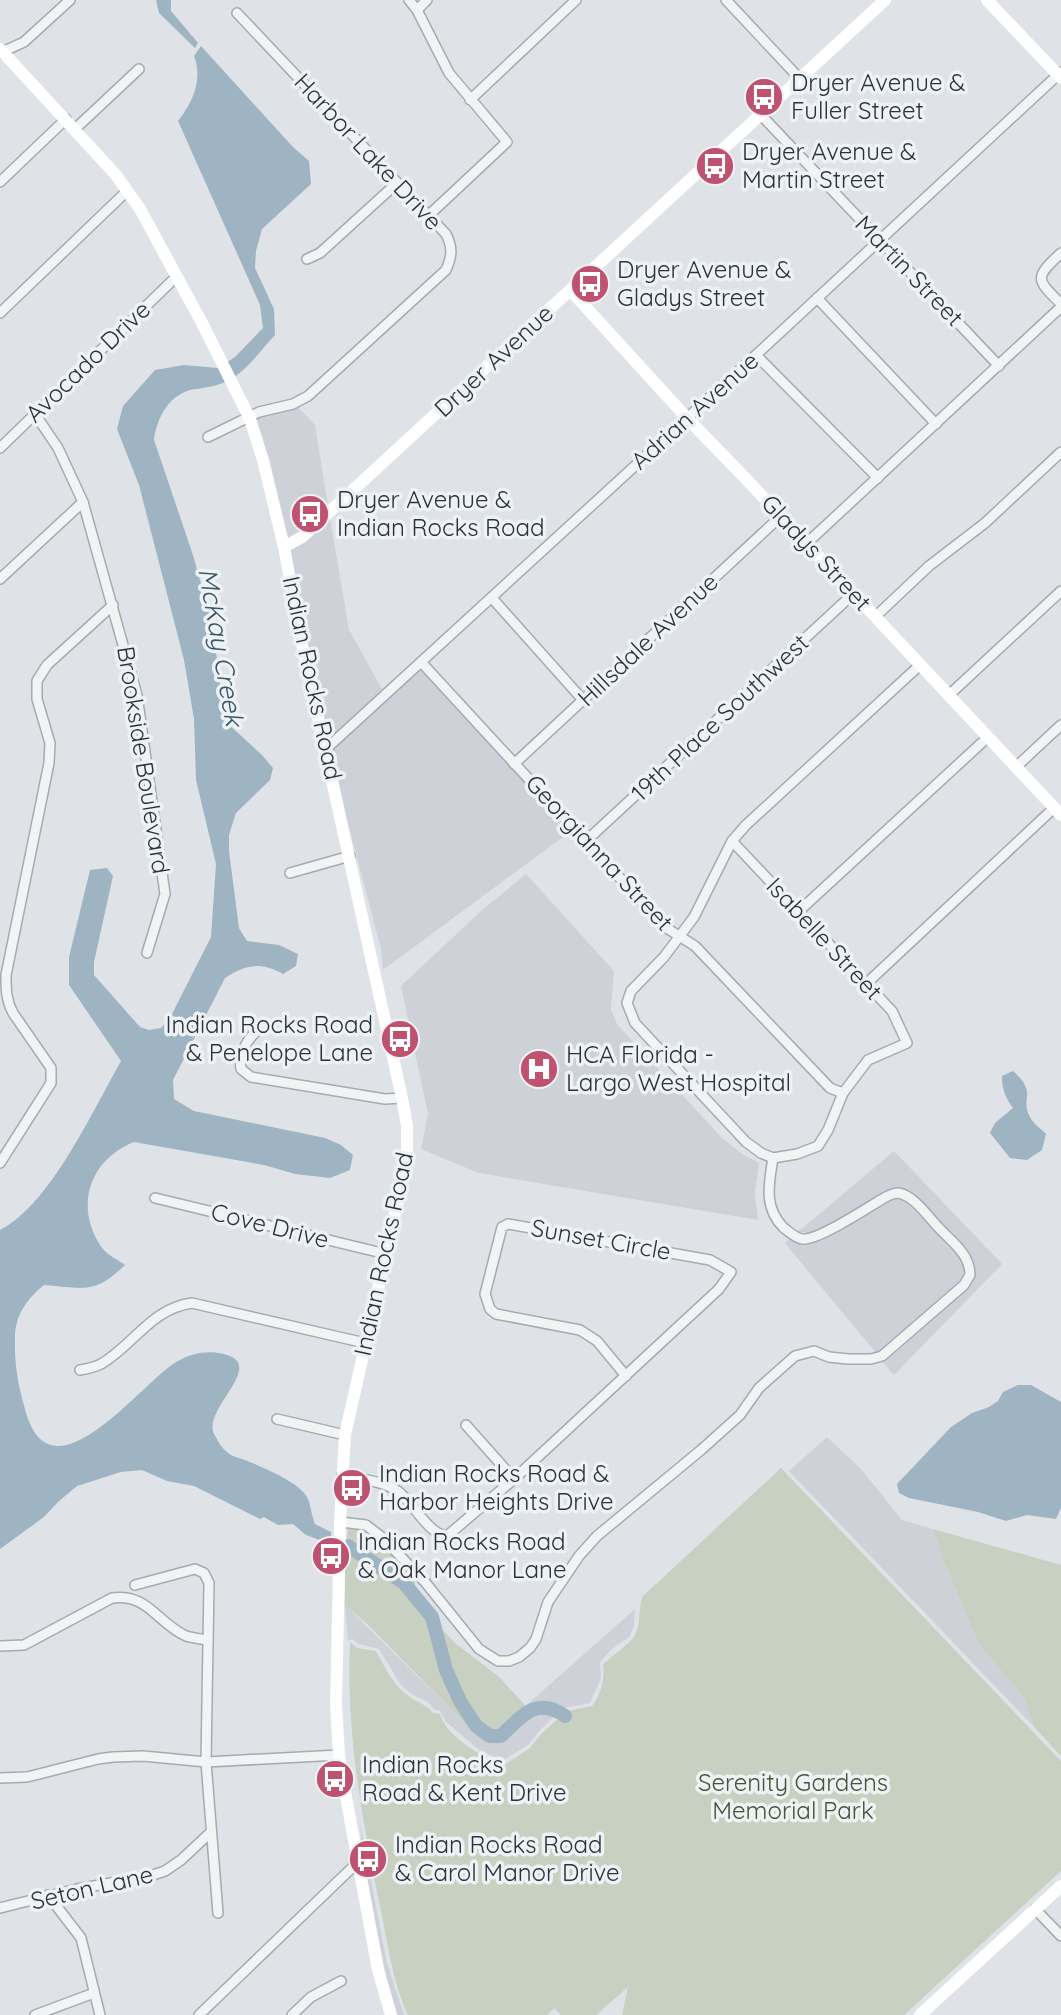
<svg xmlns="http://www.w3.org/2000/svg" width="1061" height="2015" font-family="Quicksand,sans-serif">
	<rect width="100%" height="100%" fill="#dfe3e7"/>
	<g fill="#ced2d8">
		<path d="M298,407l17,18 13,81 -29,27 -12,7 -31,-120 5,-3z"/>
		<path d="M330,518l19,112 34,61 -54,49 -23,-101 -17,-89z"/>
		<path d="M422,669l149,162 -188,139 -2,-21 -35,-133 -14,-66z"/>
		<path d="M526,874l88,97 -3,38 6,15 104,113 20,16 18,10 -4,31 3,26 -279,-47 -58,-24 7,-35 -27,-128 80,-75z"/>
		<path d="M894,1151l108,113 -108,111 -12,-14 14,-9 72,-64 6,-10v-11l-5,-14 -55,-58 -16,-6 -12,2 -43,26 -34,16 -11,-1z"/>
		<path d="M897,1198l11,4 54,56 4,15 -6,9 -70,63 -14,8 -91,-110 6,-5 12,6 11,-2z"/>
		<path d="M827,1437l34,32 41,51 31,9 9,28 37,88 45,52 10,30 -245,-256z"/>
		<path d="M345,1605l140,137 150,-133 -1,18 -5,10 -15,10 -14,15 1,16 -11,25 -26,5 -24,22 -12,15 -26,16 -24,-12 -32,-27 -6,-11 -5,-1 -7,-8 -15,-7 -12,-10 -22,-36 -21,-5 -5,-5 -5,2z"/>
		<path d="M360,1823l27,140 17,52h-7l-6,-14 -29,-149z"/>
	</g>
	<g fill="#c7d0c1">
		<path d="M781,1468l280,293v110l-157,144h-282l6,-28 -32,28h-35l-7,-7 -7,7h-139c-16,-34 -20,-72 -28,-108 -18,-90 -34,-173 -30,-265l7,6 19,3c9,16 17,35 34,46 8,6 16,7 23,16l7,1c6,23 43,43 63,52l27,-18 12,-15 25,-22 25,-5c9,-11 13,-27 11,-41 7,-8 26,-21 31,-28 6,-9 5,-29 8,-40z"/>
		<path d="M348,1529l18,1 14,12 35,37v16l18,25 23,24 42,32 28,30 -41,37 -117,-118 -23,-20v-45z"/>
		<path d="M933,1529l128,36v191l-27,-29 -10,-30 -45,-52 -37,-88z"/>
	</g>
	<g fill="#9eb4c3">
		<path d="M156,0h15v11l27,32 -3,5 -36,-35z"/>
		<path d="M201,46l92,101 16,14 2,23 -49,45 -6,22 -1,17 19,41 1,26c-15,16 -31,40 -52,48 -10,4 -22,5 -33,7 -23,7 -33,29 -36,50l38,112 20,70 13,99 37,34 11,13 -3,12 -34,33 -7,22v16l10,77 8,13 32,4 19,9 -2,12 -13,8c-22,-12 -37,-10 -58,4l-52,102 1,19 20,12 131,27 16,7 12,10 -3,15 -20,8 -35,-4 -31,-9 -130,-23c-45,18 -61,66 -31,107 5,6 15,11 22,16 -31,30 -41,23 -81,20 -17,14 -29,30 -29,53 -1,28 4,52 12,78 28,85 116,-36 151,-55 14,-8 30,-11 46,-7 44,11 -22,54 -10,80 3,5 7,14 12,17 4,5 13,7 19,9 17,7 49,20 60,34 6,7 6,21 10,30l16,8v12l-25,-9 -13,-11 -15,1 -14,-8 -4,2 -66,-33 -27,-5 -25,-11 -21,2 -44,14 -19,16 -14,15 -44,32v-319c50,-25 93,-120 121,-169l-52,-76v-28l21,-87 17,-2 6,8 -19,86v13l46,52 9,3 12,-2 9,-10 41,-81 5,-73 -20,-84 -2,-61 -10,-59 -45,-175 -22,-56 6,-23 32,-36 29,-5 34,3 17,-11 28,-29 -3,-23 -82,-184c15,-19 25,-42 16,-65z"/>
		<path d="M1013,1071c26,24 6,26 17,46 3,6 11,12 16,17l-4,16 -15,10 -17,-2 -20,-25 5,-10 18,-15c-8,-11 -11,-19 -11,-32z"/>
		<path d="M1018,1385h13l30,17v106l-5,11 -29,-4 -21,6 -28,-9 -69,-14 -10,-5 -2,-9 54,-57 21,-14 17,-6 9,-6 5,-9z"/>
	</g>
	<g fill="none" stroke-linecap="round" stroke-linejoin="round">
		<path stroke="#9eb4c3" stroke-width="14" d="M348,1546l56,37 28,34 14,53 14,31 16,25 14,10h11c21,-20 35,-40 64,-20"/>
		<g stroke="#a5abb0" stroke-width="12">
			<g id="street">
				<path d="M409,0l8,10 32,63 58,69 -79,74"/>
				<path d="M726,0l74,79"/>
				<path d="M417,10l10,-10"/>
				<path d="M0,53l24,-11 46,-42"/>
				<path d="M470,100l106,-100"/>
				<path d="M761,115l238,251"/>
				<path d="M75,129l64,-60"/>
				<path d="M0,182l66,-63"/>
				<path d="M1061,253c-27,25 -25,26 0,51"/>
				<path d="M307,259l13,-6 77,-70"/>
				<path d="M817,298l119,126"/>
				<path d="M0,313l127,-122"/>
				<path d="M756,355l122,123"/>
				<path d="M35,414l23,34 25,54 54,193 28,199 -18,59"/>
				<path d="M208,437l51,-25 34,-8 15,-8 138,-126c6,-14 7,-22 0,-36l-209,-221"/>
				<path d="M0,448l176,-171"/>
				<path d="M807,543l254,-236"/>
				<path d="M0,579l83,-77"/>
				<path d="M492,598l91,102"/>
				<path d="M875,617l54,-51 56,-43 76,-71"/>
				<path d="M422,663l243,264 30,19 135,142 13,5"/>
				<path d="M949,695l112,-104"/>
				<path d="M327,748l429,-393 305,-283"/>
				<path d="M514,764l267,-248"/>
				<path d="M1017,766l44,-41"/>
				<path d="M586,841l267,-247"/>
				<path d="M732,841l160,170 15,32 -39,17 -25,33 -15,37 -10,16 -21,8 -24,4 -12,-5 -15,-11 -111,-119 -8,-20 4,-12 33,-34 30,-40 38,-76 14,-16 174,-160"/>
				<path d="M290,873l60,-17"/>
				<path d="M799,911l189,-174"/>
				<path d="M867,983l187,-175"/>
				<path d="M261,1027c-12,10 -23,25 -20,42l10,8 134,22 17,-1"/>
				<path d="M0,1163l51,-80v-15l-38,-55c-7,-13 -7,-24 -7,-38l43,-212 1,-20 -13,-44v-18l10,-16 66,-60"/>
				<path d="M155,1198l231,56"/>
				<path d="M80,1370c6,-1 15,-3 21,-6 33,-19 49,-55 91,-61l173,40"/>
				<path d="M277,1419l68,16"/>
				<path d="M466,1425l48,54"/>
				<path d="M342,1475c18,4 42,6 57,17 14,11 30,43 48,44l67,-57 205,-190 12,-17 -21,-12 -202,-36 -6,3 -17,67 5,15 6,5 84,16 17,11 29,35"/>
				<path d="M340,1522l26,3 17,13 42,44 54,67 19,12h11l10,-4 11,-9 6,-9 12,-37 31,-46 18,-20 104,-86 39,-35 19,-27 36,-32 19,-5 15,6 19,2h23l11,-3 82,-71 6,-10c0,-21 -18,-33 -31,-47 -11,-11 -25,-33 -41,-35 -8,0 -17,7 -24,11 -13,8 -58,37 -72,35 -6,-1 -13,-7 -18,-11 -21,-20 -15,-45 -11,-70"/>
				<path d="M135,1585l60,-16 9,4 5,10 -3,179 12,151"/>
				<path d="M0,1646l24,-1 88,-47c36,-5 45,25 74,38 6,2 15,3 22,4"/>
				<path d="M0,1778l27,-1 71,-18 15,-2 30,-1 63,6 133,-7"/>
				<path d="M48,1895l33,43 19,77"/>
				<path d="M0,1908l77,-19 73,-13 15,-5 16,-11 30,-28"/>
				<path d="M1035,1909l26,27"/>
				<path d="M35,2015l59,-22"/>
				<path d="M199,2015l159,-153"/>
				<path d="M292,2015l19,-18 30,-16"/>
			</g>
		</g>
		<use href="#street" stroke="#f1f3f5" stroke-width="9"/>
		<g stroke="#fff" stroke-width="12">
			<path d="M987,0l74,78"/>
			<path d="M0,49l116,126 24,34 62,114 48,96 13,41 21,87 17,93 101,458 5,28v35l-62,274 -5,87 -4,182 3,51 5,31 34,184 13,45"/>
			<path d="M571,291l116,127 61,63 313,334"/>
			<path d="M284,547l18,-10 583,-537"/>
			<path d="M920,2015l141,-129"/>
		</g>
	</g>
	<defs>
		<g id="bus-disc" transform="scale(2.0125)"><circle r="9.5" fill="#be5270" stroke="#eef2f4"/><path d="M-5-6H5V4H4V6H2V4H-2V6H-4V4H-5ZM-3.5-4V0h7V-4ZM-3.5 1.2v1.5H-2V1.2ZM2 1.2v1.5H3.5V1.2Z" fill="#fff"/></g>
		<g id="hospital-disc" transform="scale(2.0125)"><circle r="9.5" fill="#be5270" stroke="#eef2f4"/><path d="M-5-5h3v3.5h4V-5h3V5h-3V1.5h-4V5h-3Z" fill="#fff"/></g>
	</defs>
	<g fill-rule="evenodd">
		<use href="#bus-disc" x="764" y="97"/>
		<use href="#bus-disc" x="715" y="166"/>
		<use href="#bus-disc" x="590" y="284"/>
		<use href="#bus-disc" x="310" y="514"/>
		<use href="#bus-disc" x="400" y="1039"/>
		<use href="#hospital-disc" x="539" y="1069"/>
		<use href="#bus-disc" x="352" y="1488"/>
		<use href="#bus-disc" x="331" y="1556"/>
		<use href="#bus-disc" x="335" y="1779"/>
		<use href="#bus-disc" x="368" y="1859"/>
	</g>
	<g text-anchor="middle" stroke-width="7" stroke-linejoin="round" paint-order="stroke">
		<g font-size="24" fill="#2a333c" stroke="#eef2f4" text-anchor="start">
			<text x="791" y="91">Dryer Avenue &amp;<tspan x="791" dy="28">Fuller Street</tspan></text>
			<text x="742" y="160">Dryer Avenue &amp;<tspan x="742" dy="28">Martin Street</tspan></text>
			<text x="617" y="278">Dryer Avenue &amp;<tspan x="617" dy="28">Gladys Street</tspan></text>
			<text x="337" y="508">Dryer Avenue &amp;<tspan x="337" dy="28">Indian Rocks Road</tspan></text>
			<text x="373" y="1033" text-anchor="end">Indian Rocks Road<tspan x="373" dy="28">&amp; Penelope Lane</tspan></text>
			<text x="566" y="1063">HCA Florida -<tspan x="566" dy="28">Largo West Hospital</tspan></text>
			<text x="379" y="1482">Indian Rocks Road &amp;<tspan x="379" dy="28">Harbor Heights Drive</tspan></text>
			<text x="358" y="1550">Indian Rocks Road<tspan x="358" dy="28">&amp; Oak Manor Lane</tspan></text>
			<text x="362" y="1773">Indian Rocks<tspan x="362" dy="28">Road &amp; Kent Drive</tspan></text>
			<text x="395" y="1853">Indian Rocks Road<tspan x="395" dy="28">&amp; Carol Manor Drive</tspan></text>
		</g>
		<g font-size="24" fill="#2a333c" stroke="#eef2f4">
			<text transform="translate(368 152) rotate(47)" y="8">Harbor Lake Drive</text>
			<text transform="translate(909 271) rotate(46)" y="8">Martin Street</text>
			<text transform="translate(494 361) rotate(-43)" y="8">Dryer Avenue</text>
			<text transform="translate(88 362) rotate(-44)" y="8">Avocado Drive</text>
			<text transform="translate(695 411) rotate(-42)" y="8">Adrian Avenue</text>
			<text transform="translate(816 553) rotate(47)" y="8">Gladys Street</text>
			<text transform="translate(648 640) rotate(-43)" y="8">Hillsdale Avenue</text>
			<text transform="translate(312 678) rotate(78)" y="8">Indian Rocks Road</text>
			<text transform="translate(720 718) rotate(-43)" y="8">19th Place Southwest</text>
			<text transform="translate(143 760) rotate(81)" y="8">Brookside Boulevard</text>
			<text transform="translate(599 853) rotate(47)" y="8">Georgianna Street</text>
			<text transform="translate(824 939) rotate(47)" y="8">Isabelle Street</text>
			<text transform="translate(270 1226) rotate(14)" y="8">Cove Drive</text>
			<text transform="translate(601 1240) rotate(10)" y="8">Sunset Circle</text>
			<text transform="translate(384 1254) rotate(-78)" y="8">Indian Rocks Road</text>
			<text transform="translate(92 1888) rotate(-13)" y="8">Seton Lane</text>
		</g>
		<g font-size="24" fill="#425639" stroke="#eef2f4">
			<text x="793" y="1791">Serenity Gardens<tspan x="793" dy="28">Memorial Park</tspan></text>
		</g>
		<g font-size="26" font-style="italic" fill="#39566b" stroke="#eef2f4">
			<text transform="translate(221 647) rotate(80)" y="9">McKay Creek</text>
		</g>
	</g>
</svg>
